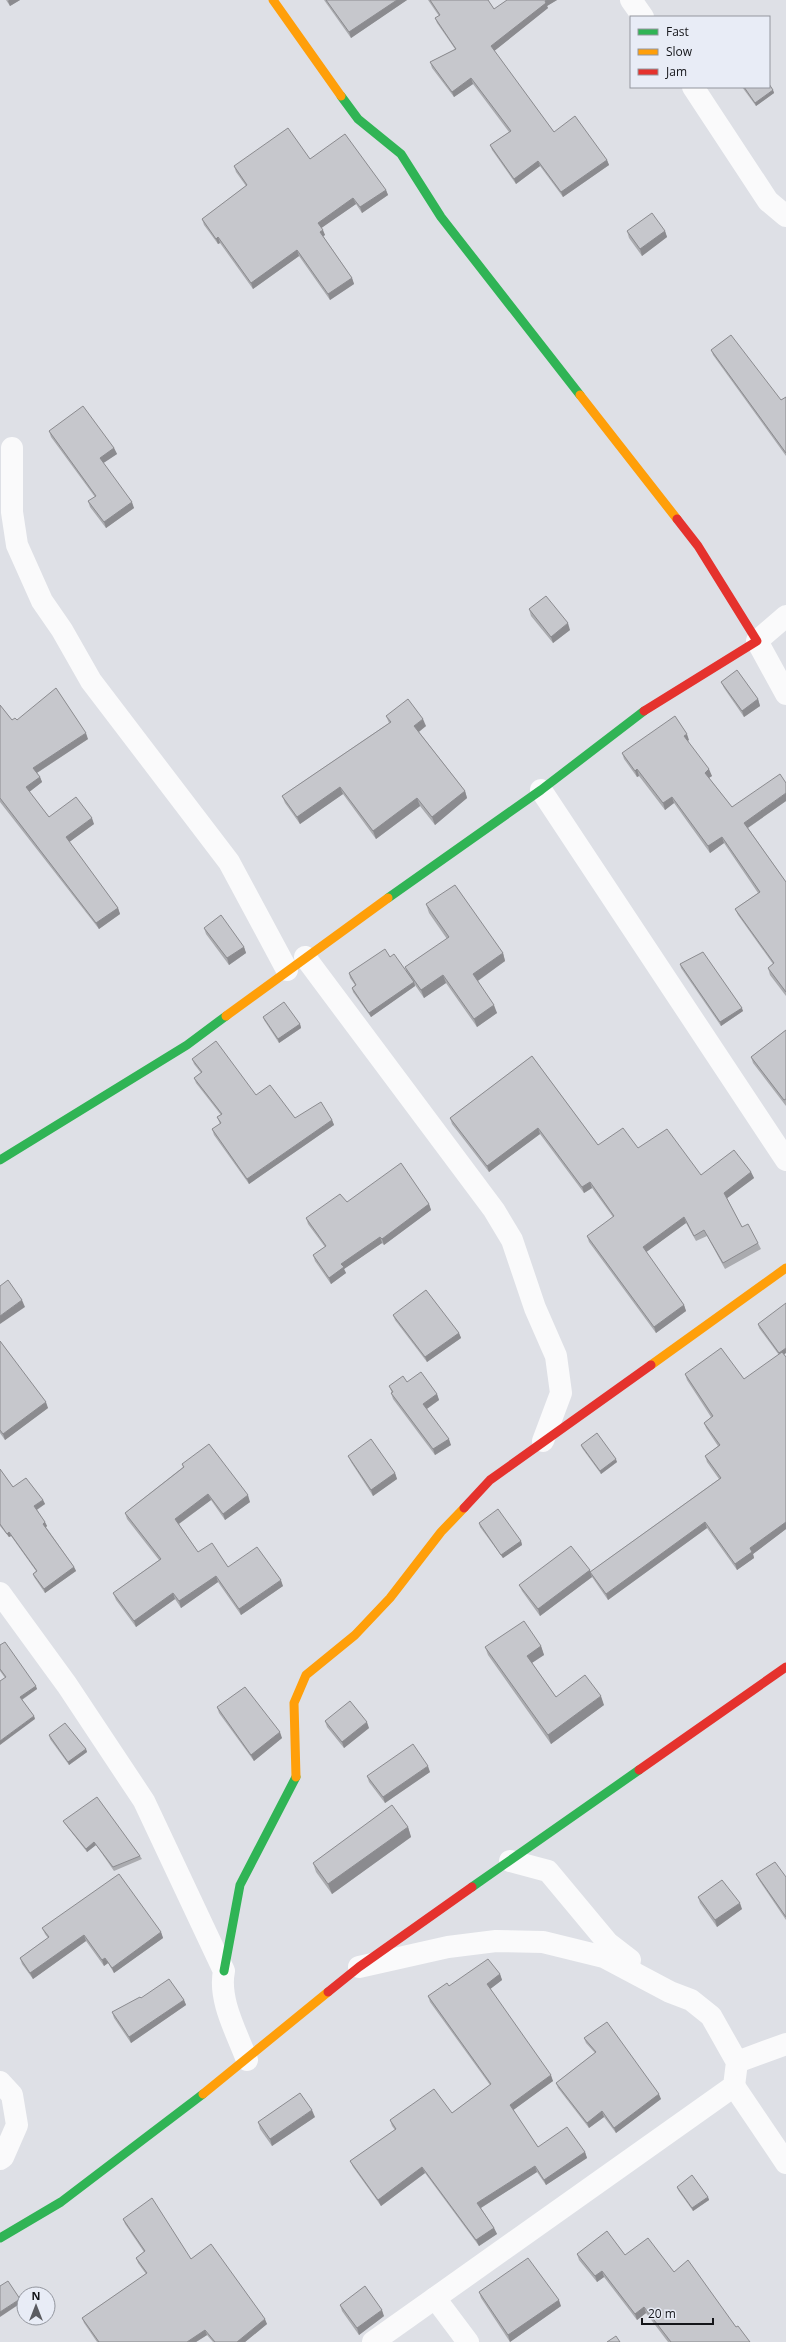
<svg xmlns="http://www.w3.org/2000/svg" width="786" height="2342" font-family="'Open Sans',sans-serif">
	<rect width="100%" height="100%" fill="#dee0e6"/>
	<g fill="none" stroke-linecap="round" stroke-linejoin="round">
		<g stroke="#fafafb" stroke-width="22">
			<path d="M631,0l12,17"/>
			<path d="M693,87l75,114 18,15"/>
			<path d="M12,448v64l5,33 25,56 20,29 29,51 138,181 58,108"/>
			<path d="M786,616l-29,25 29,53"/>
			<path d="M541,790l245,370"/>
			<path d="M305,957l189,253 18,30 23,68 21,48 5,37 -18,48"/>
			<path d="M0,1593l67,92 77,116 80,170c-6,29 13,62 23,89"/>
			<path d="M510,1861l38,10 60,72 22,17"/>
			<path d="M359,1967l89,-20 48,-6 47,1 61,15 66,35 21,8 20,16 26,46 -3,24 -361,256"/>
			<path d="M737,2062l49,-18"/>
			<path d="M0,2082l12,13 5,30 -14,32 -3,2"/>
			<path d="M734,2086l52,77"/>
			<path d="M435,2298l33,44"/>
		</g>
		<g stroke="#30b455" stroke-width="9">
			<path d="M341,96l17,23 43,35 40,63 139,178"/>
			<path d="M388,898l153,-108 103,-79"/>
			<path d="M0,1160l187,-115 39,-29"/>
			<path d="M472,1887l167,-117"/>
			<path d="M224,1971l16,-86 56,-108"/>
			<path d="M0,2238l61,-36 142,-108"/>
		</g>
		<g stroke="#ff9f0a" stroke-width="9">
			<path d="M273,0l68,96"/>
			<path d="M580,395l97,124"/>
			<path d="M226,1016l162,-118"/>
			<path d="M651,1365l135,-97"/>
			<path d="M296,1777l-2,-74 12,-28 49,-40 35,-37 51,-66 23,-24"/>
			<path d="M203,2094l125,-102"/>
		</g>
		<g stroke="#e5322d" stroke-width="9">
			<path d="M644,711l113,-70 -59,-95 -21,-27"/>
			<path d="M464,1508l26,-28 161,-115"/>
			<path d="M639,1770l147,-103"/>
			<path d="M328,1992l31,-25 113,-80"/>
		</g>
	</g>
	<g fill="#aaabaf">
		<path d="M6,0h14l-10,6z"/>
		<path d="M324,0h83l-56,38z"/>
		<path d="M428,0h60l6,9 13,-9h50l-10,6 1,2 -54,43 60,81 53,28 2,5 -46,32 -23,-31 -24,18 -24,-34 -2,-5 19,-13 -36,-48 -19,13 -22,-29 -2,-6 25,-13 -18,-26 -2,-5 4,-2z"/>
		<path d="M742,87h27l4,3 1,3 -18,13z"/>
		<path d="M310,159l76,31 2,5 -26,18 -6,-9 -35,24 4,7 -2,1 29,42 2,6 -24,16 -31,-44 -46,33 -33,-46 -2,1 -14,-19 -2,-6 44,-33 -10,-14 -2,-6z"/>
		<path d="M627,231h38l2,6 -25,19 -13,-18z"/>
		<path d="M711,350l70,50 5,-3v59l-73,-101z"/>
		<path d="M49,431l65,17 3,6 -14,9 31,45 -28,20 -16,-21 -2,-6 7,-4 -44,-60z"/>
		<path d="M529,609l41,21 -17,13 -22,-27z"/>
		<path d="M721,682l37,17 2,7 -16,11 -20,-29z"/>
		<path d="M0,705l12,15h5l71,19 -51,34 3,4 2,5 -13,10 20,25 45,7 -25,18 49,66 2,6 -21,15 -99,-127z"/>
		<path d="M386,716l40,10 -7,6 46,59 2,7 -32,27 -15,-19 -44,33 -33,-45 -43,30 -15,-21 -3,-7 107,-73z"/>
		<path d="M689,740l-1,1 24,35 -3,2 23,29 54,-6 -38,27 38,54v114l-16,-21 -2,-7 5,-4 -35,-49 -3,-6 23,-16 -34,-50 -14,10 -36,-50 -9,7 -26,-34 -2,1 -13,-18 -2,-6z"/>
		<path d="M426,904l77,49 2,8 -27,20 19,32 -20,14 -31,-44 -22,15 -9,-13v1l-44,31 -18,-25 -1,-4 3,-3 -5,-7 -1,-5 41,-16 17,16 -2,-6 42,-28 -18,-26z"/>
		<path d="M204,928l40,19 2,6 -17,12 -23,-31z"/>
		<path d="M680,964l63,47 -22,15 -40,-58z"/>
		<path d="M263,1017l37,7 1,4 -22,15 -15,-23z"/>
		<path d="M786,1030v76l-33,-43 -2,-6z"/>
		<path d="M532,1056l66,89 40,3 63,27 50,-3 3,6 -27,20 15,29 16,16 3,6 -36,20 -18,-33 -11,5 -10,-18 -40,29 38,53 2,6 -30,22 -67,-91 -2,-6 26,-19 -21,-29 -8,5 -44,-59 -51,38 -37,-48 -2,-6z"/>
		<path d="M192,1059l64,36 39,23 37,2 2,5 -85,59 -35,-49 -2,-6 8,-5 -3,-7 4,-2 -25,-32 -2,-5 7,-5 -7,-9z"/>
		<path d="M347,1202l82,2 2,6 -47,35 -2,-2 -38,26 2,4 -15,11 -16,-23 -2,-6 12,-8 -17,-23 -2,-6z"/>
		<path d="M393,1315l66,18 2,5 -34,24 -32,-42z"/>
		<path d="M758,1324l28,29 -2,1 2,3v172l-33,25 1,4 -17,12 -30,-42 -99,72 -16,-23 -52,39 -18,-25 -3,-6 71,-15v2l129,-93 -12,-17 -2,-6 13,-10 -12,-18 -2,-5 7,-6 -24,-37 -2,-6 59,5 35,-24 -20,-27z"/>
		<path d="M0,1341l48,67 -43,32 -5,-7z"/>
		<path d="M407,1382l30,12 2,6 -12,9 24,36 -16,10 -42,-56 -2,-6h1l-3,-7z"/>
		<path d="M581,1445l36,17 -16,12 -19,-26z"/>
		<path d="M348,1456l47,17 2,6 -24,17 -22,-34z"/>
		<path d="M182,1464l68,38 -25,18 -14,-20 -32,24 19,28 30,15 55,19 -42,29 -23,-33 -37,26 -6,-9 -39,28 -20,-27 -3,-7 46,-33 -32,-41 -2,-6 58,-46z"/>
		<path d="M0,1469l13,18 30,13 2,4 -8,6 10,16 -1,1 28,40 2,4 -31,22 -11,-16 -1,-3 3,-3 -25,-35 -2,1 -9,-11z"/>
		<path d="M479,1523l42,18 1,4 -19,13 -23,-31z"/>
		<path d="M0,1645l37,44 -15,11 12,16 1,3 -35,-48z"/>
		<path d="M541,1646l3,9 -12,8 24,34 48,8 -53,39 -63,-89 -3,-8z"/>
		<path d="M217,1707l65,31 -28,23 -35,-48z"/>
		<path d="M325,1721l44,7 -25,20 -17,-21z"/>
		<path d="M49,1735l37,14 1,3 -18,13 -19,-26z"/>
		<path d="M430,1772l-45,31 -16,-21 -2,-6z"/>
		<path d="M63,1821l77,35 2,3 -28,12 -18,-26 -9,7 -22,-28z"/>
		<path d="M408,1827l3,10 -79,57 -16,-22 -3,-9z"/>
		<path d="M756,1874l30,3v43l-27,-40z"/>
		<path d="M698,1897l44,12 -25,18 -17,-24z"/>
		<path d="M42,1928l119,4 2,6 -49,35 -6,-10 -4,3 -18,-25 -53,38 -11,-15 -2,-6 28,-20 -3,-4z"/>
		<path d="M500,1974l2,6 -12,9 63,92 -40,29 25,37 47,5 2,6 -41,27 -9,-13 -56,36 13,20 3,6 -18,12 -54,-73 -44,33 -28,-39 -3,-6 45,-31 -3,-4 -2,-6 62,-7 38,-28 -60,-83 -2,-6 21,-10z"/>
		<path d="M141,1998l43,2 2,5 -55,38 -17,-25 -2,-6z"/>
		<path d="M584,2038l77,61 -45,34 -12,-16 -15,11 -31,-40 -2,-5 39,-30 -9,-10z"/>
		<path d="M315,2117l-43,29 -12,-17 -2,-7z"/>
		<path d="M677,2187l31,10 1,3 -16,11 -15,-21z"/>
		<path d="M123,2219l68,40 76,65 -22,18h-32l-6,-7 -11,7h-99l-13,-19 -2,-5 64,-44 -8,-11 -2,-5 8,-6 -19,-28z"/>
		<path d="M577,2254l48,1 49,17 62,55 14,15h-82l-22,-29 -9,7 -33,-43 -7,5 -18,-22z"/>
		<path d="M479,2292l82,14 -51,36 -29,-44z"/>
		<path d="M340,2305l44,11 -25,19 -17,-24z"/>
	</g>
	<g fill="#8b8b8f">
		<path d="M9,0h11l-10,6 -2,-5z"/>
		<path d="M397,0h10l-56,38 -2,-6z"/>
		<path d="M547,0h10l-10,6 1,2 -55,44 -2,-6z"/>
		<path d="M471,78l2,6 -19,13 -2,-5z"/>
		<path d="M773,90l1,3 -18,13 -1,-3z"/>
		<path d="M607,160l2,5 -46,32 -2,-5z"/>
		<path d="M538,161l2,5 -24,18 -2,-5z"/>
		<path d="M386,190l2,5 -26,18 -2,-6z"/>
		<path d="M353,198l3,6 -36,25 -2,-6z"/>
		<path d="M323,230l2,5 -3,2 -2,-5z"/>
		<path d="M665,231l2,6 -25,19 -2,-7z"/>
		<path d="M218,237l2,6 -2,1 -2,-5z"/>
		<path d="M297,250l2,6 -46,33 -2,-6z"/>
		<path d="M352,278l2,6 -24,16 -2,-6z"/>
		<path d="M114,448l3,6 -15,10 -2,-6z"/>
		<path d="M132,502l2,6 -28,20 -2,-6z"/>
		<path d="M568,623l2,7 -17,13 -2,-6z"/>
		<path d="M758,699l2,7 -16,11 -2,-6z"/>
		<path d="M423,719l3,7 -9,7 -3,-7z"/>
		<path d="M86,733l2,6 -53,35 -2,-6z"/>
		<path d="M687,734l2,6 -3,2 -2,-6z"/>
		<path d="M637,769l2,7 -2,1 -2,-6z"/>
		<path d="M709,769l3,7 -5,3 -2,-6z"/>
		<path d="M40,777l2,5 -14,11 -2,-6z"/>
		<path d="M340,787l3,7 -43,30 -3,-7z"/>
		<path d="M465,791l2,7 -32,27 -3,-8z"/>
		<path d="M786,793v8l-40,28 -2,-6z"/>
		<path d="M672,797l2,6 -9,7 -2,-7z"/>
		<path d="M417,798l3,8 -44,33 -3,-8z"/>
		<path d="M92,818l2,6 -26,19 -2,-6z"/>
		<path d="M722,837l2,6 -14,10 -2,-7z"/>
		<path d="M118,908l2,6 -21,15 -3,-6z"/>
		<path d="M244,947l2,6 -17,12 -2,-7z"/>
		<path d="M503,953l2,8 -29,21 -3,-8z"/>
		<path d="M443,975l3,8 -22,15 -3,-8z"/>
		<path d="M414,982l1,4 -44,31 -2,-4z"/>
		<path d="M494,1005l3,8 -20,14 -3,-8z"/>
		<path d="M742,1008l1,3 -22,15 -1,-4z"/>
		<path d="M300,1024l1,4 -22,15 -1,-4z"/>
		<path d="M332,1120l2,5 -85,59 -2,-5z"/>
		<path d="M538,1128l2,6 -51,38 -2,-6z"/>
		<path d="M751,1172l3,6 -28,21 -2,-6z"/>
		<path d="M590,1182l2,6 -8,5 -2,-6z"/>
		<path d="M429,1204l2,6 -47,35 -2,-6z"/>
		<path d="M684,1217l2,6 -41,30 -2,-6z"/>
		<path d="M380,1237l2,6 -38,26 2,4 -15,11 -2,-6 12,-14z"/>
		<path d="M22,1300l3,7 -25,17v-8z"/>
		<path d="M684,1305l2,6 -30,22 -2,-6z"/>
		<path d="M459,1333l2,5 -34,24 -2,-5z"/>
		<path d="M786,1348v5l-6,4 -1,-4z"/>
		<path d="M437,1394l2,6 -14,10 -2,-6z"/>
		<path d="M46,1402l2,6 -43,32 -2,-6z"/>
		<path d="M449,1439l2,6 -16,10 -2,-6z"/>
		<path d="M616,1459l1,3 -16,12 -1,-3z"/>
		<path d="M395,1473l2,6 -24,17 -2,-6z"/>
		<path d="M208,1494l3,6 -34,25 -2,-6z"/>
		<path d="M248,1495l2,7 -25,18 -2,-6z"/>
		<path d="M43,1500l2,4 -9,6 -2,-4z"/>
		<path d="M45,1522l2,4 -2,2 -2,-4z"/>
		<path d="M705,1522l2,6 -99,72 -2,-6z"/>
		<path d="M786,1522v7l-33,25 1,4 -17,12 -2,-6 15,-16z"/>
		<path d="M9,1532l2,4 -2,1 -2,-3z"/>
		<path d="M521,1541l1,4 -19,13 -2,-3z"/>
		<path d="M74,1567l2,4 -31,22 -1,-4z"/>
		<path d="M590,1570l1,4 -1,-2 2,5 -52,39 -2,-7z"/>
		<path d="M216,1576l2,6 -37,26 -2,-7z"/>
		<path d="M281,1580l2,6 -42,29 -2,-6z"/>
		<path d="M173,1593l2,6 -39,28 -2,-6z"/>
		<path d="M541,1646l3,9 -14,9 -3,-8z"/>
		<path d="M36,1686l1,3 -16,11 -1,-3z"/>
		<path d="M601,1696l3,9 -53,39 -3,-9z"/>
		<path d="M34,1716l1,3 -35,26v-4z"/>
		<path d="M367,1722l2,6 -25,20 -2,-6z"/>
		<path d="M280,1732l2,6 -28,23 -3,-6z"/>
		<path d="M86,1749l1,3 -18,13 -1,-3z"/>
		<path d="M428,1766l2,6 -45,31 -2,-6z"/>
		<path d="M408,1827l3,10 -79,57 -4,-10z"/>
		<path d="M94,1842l2,3 -9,7 -1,-3z"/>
		<path d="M740,1903l2,6 -25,18 -2,-7z"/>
		<path d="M161,1932l2,6 -49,35 -2,-5z"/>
		<path d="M84,1935l2,6 -53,38 -3,-6z"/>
		<path d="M105,1958l3,5 -4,3 -2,-6z"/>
		<path d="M500,1974l2,6 -13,10 -2,-6z"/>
		<path d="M184,2000l2,5 -55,38 -2,-6z"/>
		<path d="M551,2075l2,6 -41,30 -2,-6z"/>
		<path d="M659,2094l2,5 -45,34 -2,-5z"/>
		<path d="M312,2110l3,7 -43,29 -2,-7z"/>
		<path d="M602,2111l2,6 -15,11 -2,-5z"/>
		<path d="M585,2152l2,6 -41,27 -2,-5z"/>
		<path d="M535,2166l2,6 -58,37 -2,-6z"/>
		<path d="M422,2167l3,6 -44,33 -3,-6z"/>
		<path d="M708,2197l1,3 -16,11 -1,-3z"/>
		<path d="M494,2228l3,6 -18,12 -3,-6z"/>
		<path d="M602,2271l2,6 -7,5 -2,-6z"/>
		<path d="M20,2299l1,4 -21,14v-5z"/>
		<path d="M559,2300l2,6 -51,36 -2,-7z"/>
		<path d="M644,2307l2,6 -9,7 -2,-6z"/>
		<path d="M382,2310l2,6 -25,19 -2,-7z"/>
		<path d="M265,2319l2,5 -22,18h-8z"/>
		<path d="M205,2330l2,5 -11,7h-9z"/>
	</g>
	<g fill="#c6c7cc" stroke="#8b8b8f">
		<path d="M326,0h71l-48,32z"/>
		<path d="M430,0h58l6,9 13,-9h40l-2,1 1,2 -55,43 63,86 21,-16 32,44 -46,32 -23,-31 -24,18 -24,-34 21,-14 -40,-53 -19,14 -22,-30 26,-13 -21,-31 5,-3z"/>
		<path d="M769,84l4,6 -18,13 -11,-16h25z"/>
		<path d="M288,128l22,31 35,-25 41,56 -26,17 -7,-9 -35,25 5,7 -3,2 32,46 -24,16 -31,-44 -46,33 -33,-46 -2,2 -14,-20 45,-34 -13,-19z"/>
		<path d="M652,213l13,18 -25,18 -13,-18z"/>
		<path d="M731,335l50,65 5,-3v56l-75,-103z"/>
		<path d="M83,406l31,42 -14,10 32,44 -28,20 -16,-21 8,-5 -47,-65z"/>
		<path d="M546,596l22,27 -17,14 -22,-28z"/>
		<path d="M737,670l21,29 -16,12 -21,-29z"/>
		<path d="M56,688l30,45 -53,35 7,9 -14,10 23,30 27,-20 16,21 -26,19 52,71 -22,15 -96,-125v-93l12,15 3,-2 2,2z"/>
		<path d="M408,699l15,20 -9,7 51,65 -33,26 -15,-19 -44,33 -33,-44 -43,30 -15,-21 109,-74 -5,-6z"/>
		<path d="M675,716l12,18 -3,2 25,33 -4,4 27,34 48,-33 6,9v10l-42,30 42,59v110l-18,-24 6,-5 -39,-54 25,-17 -38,-55 -14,9 -36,-49 -9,6 -26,-34 -2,2 -13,-18z"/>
		<path d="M455,885l48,68 -30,21 21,31 -20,14 -31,-44 -22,15 -16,-23 44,-30 -23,-33z"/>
		<path d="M221,915l23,32 -17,11 -23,-30z"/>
		<path d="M385,949l5,8 4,-3 20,28 -45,31 -17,-25 4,-3 -7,-12z"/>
		<path d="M703,952l39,56 -22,14 -40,-58z"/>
		<path d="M284,1002l16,22 -22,15 -15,-22z"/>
		<path d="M786,1030v69l-2,1 -33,-43z"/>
		<path d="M216,1041l40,54 14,-10 25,33 26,-16 11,18 -85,59 -35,-50 9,-6 -4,-6 5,-3 -28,-36 8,-6 -10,-13z"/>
		<path d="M532,1056l66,89 25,-17 15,20 29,-19 34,46 33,-25 17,22 -27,21 18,34 6,-3 10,19 -35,20 -19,-33 -10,6 -10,-19 -41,30 41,58 -30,22 -67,-91 27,-20 -24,-34 -8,5 -44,-59 -51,38 -37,-48z"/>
		<path d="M401,1163l28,41 -47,35 -2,-2 -39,27 3,3 -15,11 -16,-23 13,-9 -20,-28 34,-24 7,8z"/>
		<path d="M8,1280l14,20 -22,16v-30z"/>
		<path d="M426,1290l33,43 -34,24 -32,-42z"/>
		<path d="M786,1303v45l-7,5 -21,-29z"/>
		<path d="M0,1341l46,61 -43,32 -3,-4z"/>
		<path d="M721,1348l23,31 38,-27 4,5v165l-36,26 2,4 -17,12 -30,-42 -99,72 -16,-22 131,-94 -16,-22 15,-11 -16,-22 9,-7 -28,-42z"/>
		<path d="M421,1372l16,22 -14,10 26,35 -16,10 -42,-56 2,-1 -4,-6 14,-10 4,6z"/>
		<path d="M597,1433l19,26 -16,12 -19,-26z"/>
		<path d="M371,1439l24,34 -24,17 -23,-34z"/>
		<path d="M209,1444l39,51 -25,19 -15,-20 -33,25 23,33 14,-9 16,24 29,-20 24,33 -42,29 -23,-33 -37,25 -6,-8 -39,28 -21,-28 48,-34 -36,-46 59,-46 -2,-3z"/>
		<path d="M0,1469l13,18 13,-9 17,22 -9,6 11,16 -2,2 31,43 -30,22 -11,-15 4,-3 -28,-39 -2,2 -7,-10z"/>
		<path d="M498,1509l23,32 -20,14 -22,-32z"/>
		<path d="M571,1546l19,24 -52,39 -19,-24z"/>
		<path d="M524,1621l17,25 -14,10 29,41 29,-22 16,21 -53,39 -63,-88z"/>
		<path d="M5,1642l31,44 -16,11 14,19 -34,25v-60l6,-4 -6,-8v-24z"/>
		<path d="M245,1687l35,45 -29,23 -34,-48z"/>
		<path d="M350,1701l17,21 -25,20 -17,-21z"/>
		<path d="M65,1723l21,26 -18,13 -19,-27z"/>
		<path d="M413,1744l15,22 -45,31 -16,-21z"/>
		<path d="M97,1797l43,59 -27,11 -19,-25 -8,7 -23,-28z"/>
		<path d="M392,1805l16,22 -80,57 -15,-21z"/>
		<path d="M775,1862l11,15v40l-30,-43z"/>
		<path d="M119,1874l42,58 -49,36 -7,-10 -3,2 -18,-25 -54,38 -10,-15 29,-21 -7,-9z"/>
		<path d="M722,1880l18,23 -25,17 -17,-23z"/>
		<path d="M488,1959l12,15 -13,10 64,91 -41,30 28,42 29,-20 18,25 -41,28 -9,-14 -58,37 17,25 -18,12 -54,-73 -44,33 -28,-39 46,-32 -6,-9 44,-31 18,24 39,-29 -63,-88 19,-13 2,3z"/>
		<path d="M169,1979l15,21 -55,37 -17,-25 28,-15 1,1z"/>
		<path d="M607,2022l52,72 -45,34 -12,-17 -15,12 -31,-40 40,-31 -12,-14z"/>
		<path d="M300,2093l12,17 -42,29 -12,-17z"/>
		<path d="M692,2175l16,22 -16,11 -15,-21z"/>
		<path d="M152,2198l39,61 20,-15 54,75 -28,23h-22l-10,-12 -18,12h-88l-17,-24 65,-45 -11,-15 9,-7 -22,-32z"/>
		<path d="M607,2231l18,24 23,-17 26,34 14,-12 48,67 2,-1 12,16h-79l-27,-35 -9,7 -33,-43 -7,5 -18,-22z"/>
		<path d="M528,2258l31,42 -51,35 -29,-43z"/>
		<path d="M8,2281l12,18 -20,13v-26z"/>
		<path d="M365,2286l17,24 -25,18 -17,-23z"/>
		<path d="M616,2336l4,6h-13z"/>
	</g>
	<rect x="630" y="16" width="140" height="72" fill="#e8ecf6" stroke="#93969e"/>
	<rect x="638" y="29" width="20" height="6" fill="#30b455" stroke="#93969e"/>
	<text x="666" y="36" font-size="12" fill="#141519">Fast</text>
	<rect x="638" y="49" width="20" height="6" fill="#ff9f0a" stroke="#93969e"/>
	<text x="666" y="56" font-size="12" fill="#141519">Slow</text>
	<rect x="638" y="69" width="20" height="6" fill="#e5322d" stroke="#93969e"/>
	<text x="666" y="76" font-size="12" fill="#141519">Jam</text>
	<g transform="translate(36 2306)"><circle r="19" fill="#e8ecf6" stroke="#93969e"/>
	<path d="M0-3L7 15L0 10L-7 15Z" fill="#5b5c61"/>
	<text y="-6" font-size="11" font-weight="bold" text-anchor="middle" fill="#141519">N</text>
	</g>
	<path d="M642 2318v6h71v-6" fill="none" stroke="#141519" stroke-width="2"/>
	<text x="648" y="2318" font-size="12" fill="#141519" stroke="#e8ecf6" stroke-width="3" paint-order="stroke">20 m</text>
</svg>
